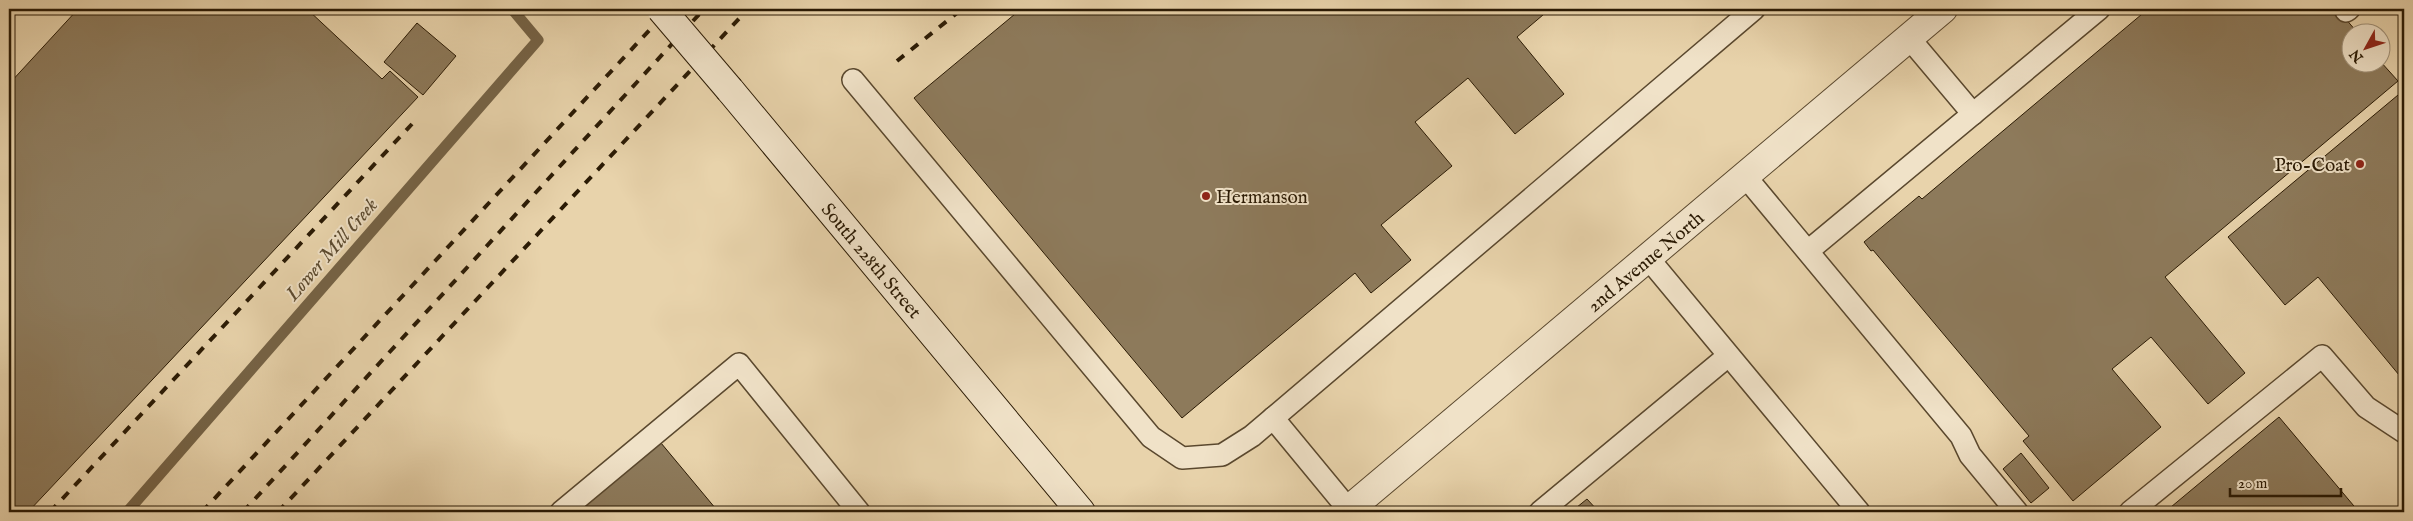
<svg xmlns="http://www.w3.org/2000/svg" width="2413" height="521" font-family="'IM FELL English',serif">
	<rect width="100%" height="100%" fill="#e8d3ab"/>
	<filter id="stains"><feTurbulence type="fractalNoise" baseFrequency=".004" numOctaves="4"/><feColorMatrix values="0 0 0 0 .2 0 0 0 0 .09 0 0 0 0 .02 0 0 0 .5 -.17"/></filter>
	<radialGradient id="worn" r=".72"><stop offset=".6" stop-color="#630" stop-opacity="0"/><stop offset="1" stop-color="#630" stop-opacity=".3"/></radialGradient>
	<g fill="none" stroke-linecap="round" stroke-linejoin="round">
		<path stroke="#756346" stroke-width="11" d="M127,512l411,-472 -26,-31"/>
	</g>
	<g fill="#8d7a5b" stroke="#2a1a04">
		<path d="M78,9h229l75,70 8,-8 28,26 -390,415h-19v-428z"/>
		<path d="M1021,9h529l-33,28 47,57 -49,40 -47,-56 -53,44 37,44 -71,59 30,35 -40,33 -16,-20 -173,145 -268,-320z"/>
		<path d="M2148,9h189l20,23h-7v30l30,-1 18,20 -233,196 80,96 -37,31 -57,-67 -39,32 49,58 -88,74 -50,-60 6,-5 -156,-186 -2,1 -7,-9 55,-46 3,3z"/>
		<path d="M417,23l39,33 -33,39 -39,-33z"/>
		<path d="M2404,90v291l-86,-104 -33,28 -57,-68z"/>
		<path d="M2279,417l80,95h-194z"/>
		<path d="M661,443l55,66 -4,3h-134z"/>
		<path d="M2021,453l28,35 -18,15 -28,-34z"/>
		<path d="M1587,499l12,13h-28z"/>
	</g>
	<g fill="none" stroke-linecap="round" stroke-linejoin="round">
		<g stroke="#5a482e" stroke-width="24">
			<g id="lane">
				<path d="M2346,11l3,-2"/>
				<path d="M1909,38l64,76"/>
				<path d="M853,80l298,357 31,21 40,-3 30,-19 502,-427"/>
				<path d="M1745,176l216,260 9,19 47,57"/>
				<path d="M1808,251l291,-242"/>
				<path d="M1648,258l211,254"/>
				<path d="M1273,418l76,92"/>
				<path d="M561,512l178,-148 120,148"/>
				<path d="M1540,512l188,-156"/>
				<path d="M2130,512l192,-156 44,51 38,25"/>
			</g>
		</g>
		<g stroke="#5a482e" stroke-width="30">
			<path id="street" d="M1346,512l597,-503"/>
		</g>
		<g stroke="#2a1a04" stroke-width="30">
			<path id="secondary" d="M730,90l351,422"/>
		</g>
		<use href="#lane" stroke="#f0e2c8" stroke-width="21"/>
		<use href="#street" stroke="#f0e2c8" stroke-width="28"/>
		<use href="#secondary" stroke="#f0e2c8" stroke-width="28"/>
		<g stroke="#2a1a04" stroke-width="4" stroke-dasharray="9 9" stroke-linecap="butt">
			<path d="M897,61l65,-52"/>
			<path d="M50,512l362,-388"/>
			<path d="M202,512l467,-503"/>
			<path d="M243,512l461,-503"/>
			<path d="M278,512l470,-503"/>
		</g>
		<g stroke="#2a1a04" stroke-width="30" stroke-linecap="butt">
			<path id="secondary-bridge" d="M661,9l69,81"/>
		</g>
		<use href="#secondary-bridge" stroke="#f0e2c8" stroke-width="28"/>
	</g>
	<g fill="#8f2418" stroke="#f0e2c8" stroke-width="2">
		<circle cx="2360" cy="164" r="5"/>
		<circle cx="1206" cy="196" r="5"/>
	</g>
	<g text-anchor="middle" stroke-width="4" stroke-linejoin="round" paint-order="stroke">
		<g font-size="19" fill="#2a1a04" stroke="#f0e2c8" text-anchor="end">
			<text x="2350" y="171">Pro-Coat</text>
			<text x="1216" y="203" text-anchor="start">Hermanson</text>
		</g>
		<g font-size="19" fill="#2a1a04" stroke="#f0e2c8">
			<text transform="translate(872 260) rotate(50)" y="7">South 228th Street</text>
			<text transform="translate(1645 261) rotate(-40)" y="7">2nd Avenue North</text>
		</g>
		<g font-size="20" font-style="italic" fill="#5c4b30" stroke="#f0e2c8">
			<text transform="translate(331 249) rotate(-49)" y="7">Lower Mill Creek</text>
		</g>
	</g>
	<rect width="2413" height="521" fill="none" stroke="#e8d3ab" stroke-width="30"/>
	<rect x="10" y="10" width="2393" height="501" fill="none" stroke="#2a1a04" stroke-width="2.5"/>
	<rect x="15" y="15" width="2383" height="491" fill="none" stroke="#2a1a04"/>
	<g transform="translate(2366 48) rotate(230)"><circle r="24" fill="#f0e2c8" stroke="#a1927a"/>
	<path d="M0-4L9 19L0 12L-9 19Z" fill="#8f2418"/>
	<text y="-8" font-size="14" font-weight="bold" text-anchor="middle" fill="#2a1a04">N</text>
	</g>
	<path d="M2230 488v8h111v-8" fill="none" stroke="#2a1a04" stroke-width="2.5"/>
	<text x="2238" y="488" font-size="15" fill="#2a1a04" stroke="#f0e2c8" stroke-width="4" paint-order="stroke">20 m</text>
	<rect width="100%" height="100%" filter="url(#stains)"/>
	<rect width="100%" height="100%" fill="url(#worn)"/>
</svg>
